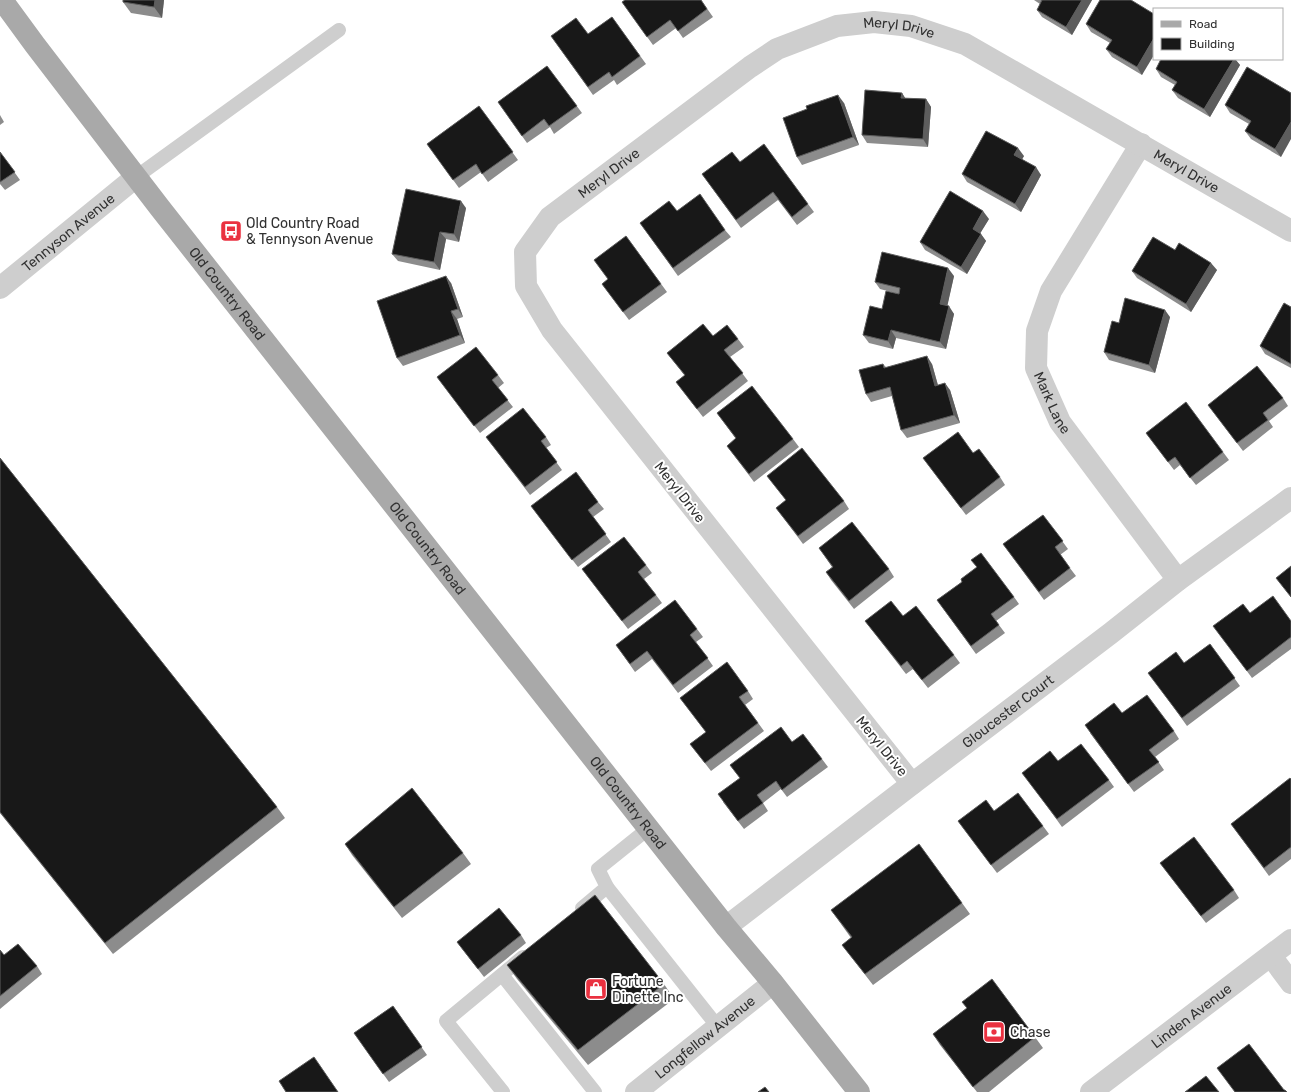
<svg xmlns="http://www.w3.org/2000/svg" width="1291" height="1092" font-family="Rubik,sans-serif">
	<rect width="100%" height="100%" fill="#fff"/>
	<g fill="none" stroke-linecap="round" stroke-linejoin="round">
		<g stroke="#cecece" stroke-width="14">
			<path d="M136,177l203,-147"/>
			<path d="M607,887l111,140"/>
			<path d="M582,908l25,-21 -9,-18 51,-41"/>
			<path d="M502,975l93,117"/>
			<path d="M503,1092l-57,-71 77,-64"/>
		</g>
		<g stroke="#cecece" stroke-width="22">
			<path id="s1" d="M1141,144l-90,147 -14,40 -1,37 24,54 118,158"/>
			<path id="s2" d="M0,288l136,-111"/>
			<path id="s3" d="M912,784l-360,-454 -26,-44 -1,-34 25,-35 200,-150 27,-18 60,-23 37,-4 37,4 54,18 326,187"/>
			<path id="s4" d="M726,927l186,-143 199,-151 67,-53 113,-82"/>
			<path d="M1271,956l20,27"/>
			<path id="s5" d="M636,1092l137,-109"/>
			<path id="s6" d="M1091,1092l200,-152"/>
		</g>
		<path stroke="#a9a9a9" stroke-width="22" id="s7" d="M2,0l33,45 125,163 566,719 47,56 86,109"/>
	</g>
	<g fill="#8c8c8c">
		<path d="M164,0l-2,18 -31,-5 -8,-11z"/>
		<path d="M701,0l12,17 -30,21 -7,-10 -23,17 -31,-43z"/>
		<path d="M1034,0h58l-20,35 -30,-18 -5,-7 3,-6z"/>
		<path d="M1154,14l-12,61 -30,-18 -6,-8 4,-6 -19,-11 -5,-8z"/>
		<path d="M612,17l34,47 -29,21 -3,-5 -21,15 -42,-59 37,-2z"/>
		<path d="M1161,59h74l5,6 -30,52 -32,-19 -6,-8 3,-5 -14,-8 -5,-8z"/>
		<path d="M547,66l35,47 -28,21 -4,-7 -23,16 -29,-41z"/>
		<path d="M902,93l3,5 21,1 5,8 -3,40 -61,-4 -5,-8z"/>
		<path d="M1291,93l-10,64 -30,-18 -6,-8 4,-7 -19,-11 -5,-8z"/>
		<path d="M844,103l15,42 -57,20 -5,-8z"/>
		<path d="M479,106l39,54 -30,22 -7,-10 -22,16 -32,-44z"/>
		<path d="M0,115l4,7 -4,3z"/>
		<path d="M0,152l20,28 -15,10 -5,-6z"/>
		<path d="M1024,156l-2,3 19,16 -20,37 -54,-30 -5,-8z"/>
		<path d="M740,162l68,42 6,8 -17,13 -19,-25 -37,28 -39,-54z"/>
		<path d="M466,208l-7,34 -13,-3 -6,31 -42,-9 -6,-7z"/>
		<path d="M677,211l48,19 6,7 -53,39 -38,-53z"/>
		<path d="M989,219l-9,14 6,8 -19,33 -42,-24 -5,-8z"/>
		<path d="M626,236l41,56 -38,28 -27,-36 6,-5z"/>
		<path d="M1175,250l42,20 -26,42 -54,-34 -5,-7z"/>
		<path d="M954,276l-7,30 7,8 -8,35 -50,-11 -3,11 -24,-6 -6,-8 19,-26 17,-15 -19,-5 -5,-7z"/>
		<path d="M451,283l12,34 -6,2 8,24 -62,23 -6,-8z"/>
		<path d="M1291,307v61l-26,-14 -5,-8z"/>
		<path d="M1170,317l-15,56 -46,-13 -5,-8 15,-29z"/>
		<path d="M713,336l25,3 6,8 -14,10 18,24 -45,36 -27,-35 9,-6 -18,-23z"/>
		<path d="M883,364l3,3 46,-3 6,21 12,5 10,33 -53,15 -6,-8 -9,-34 -21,6 -5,-8z"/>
		<path d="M498,375l6,8 -6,5 15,19 -33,26 -43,-56z"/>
		<path d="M1283,398l5,8 -19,15 4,6 -30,24 -35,-46z"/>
		<path d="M717,413l76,26 6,8 -45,35 -27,-36 9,-7z"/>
		<path d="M1146,433l77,19 6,8 -33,25 -16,-20 -6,5z"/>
		<path d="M486,437h60l5,8 -5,3 16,22 -32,25z"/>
		<path d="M973,453l27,24 5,8 -39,30 -43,-57z"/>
		<path d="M0,458l277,349 8,11 -172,136 -113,-141z"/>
		<path d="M767,476l77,25 5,8 -46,35 -27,-36 10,-8z"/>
		<path d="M598,502l6,7 -11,8 18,25 -33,25 -47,-61z"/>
		<path d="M1043,515l25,34 -8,6 16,21 -32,24 -41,-56z"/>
		<path d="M819,548l70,21 5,8 -40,32 -23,-29 -5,-8 6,-5z"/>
		<path d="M971,560l43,37 5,7 -23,17 9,12 -29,21 -39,-54 25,-18 15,-15z"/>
		<path d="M646,565l6,8 -8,6 18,24 -34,26 -46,-60z"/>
		<path d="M1250,613l41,8v28l-39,29 -33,-45z"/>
		<path d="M903,616l51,39 6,8 -32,25 -15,-19 -7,5 -41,-53z"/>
		<path d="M697,629l6,8 -7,5 17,24 -35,27 -26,-34 -17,13 -19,-27z"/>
		<path d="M1210,644l30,42 -53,40 -33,-46 30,-17z"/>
		<path d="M748,691l5,8 -8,6 19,26 -53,40 -21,-27 16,-12 -26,-34z"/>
		<path d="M1122,713l52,18 5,8 -24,18 9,13 -30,22 -44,-59z"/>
		<path d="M792,742l30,17 6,8 -41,30 -6,-8 -18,14 5,8 -24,18 -21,-27 17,-24 -10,-13z"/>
		<path d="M1058,761l51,19 5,7 -52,40 -34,-47z"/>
		<path d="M1291,779v80l-22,17 -38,-52z"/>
		<path d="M994,811l49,15 6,8 -52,39 -39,-52z"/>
		<path d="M345,844l118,9 8,11 -69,54 -50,-63z"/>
		<path d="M1160,863l74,27 5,8 -33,25z"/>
		<path d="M962,903l8,11 -97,71 -31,-40 9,-7 -20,-28z"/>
		<path d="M521,935l5,8 -42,34 -27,-35z"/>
		<path d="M0,950l4,5 33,11 5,8 -42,35z"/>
		<path d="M507,965l157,19 10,15 -86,66 -71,-86z"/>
		<path d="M393,1006l34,49 -38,27 -35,-49z"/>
		<path d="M967,1008l68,29 8,11 -54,44h-12l-37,-47 -7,-11z"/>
	</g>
	<g fill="#5d5d5d">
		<path d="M155,0h9l-2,18 -8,-11z"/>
		<path d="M1082,0h10l-20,35 -6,-8z"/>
		<path d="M1154,38v17l-12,20 -5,-8z"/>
		<path d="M1234,59h1l5,6 -30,52 -6,-8z"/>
		<path d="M902,93l5,8 -6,-3z"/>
		<path d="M838,95l6,8 15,42 -6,-8z"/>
		<path d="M926,99l5,8 -3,40 -5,-8z"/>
		<path d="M1291,122v17l-10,18 -6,-8z"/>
		<path d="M1018,148l6,8 -4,7 -6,-8z"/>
		<path d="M1036,167l5,8 -20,37 -6,-8z"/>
		<path d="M461,201l5,7 -7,34 -5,-8z"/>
		<path d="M983,211l6,8 -11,18 -5,-8z"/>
		<path d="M440,232l6,7 -6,31 -6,-8z"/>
		<path d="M981,234l5,7 -19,33 -6,-7z"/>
		<path d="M1211,263l6,7 -26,42 -5,-8z"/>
		<path d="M948,268l6,8 -8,36 -6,-8z"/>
		<path d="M446,276l5,7 12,34 -5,-8z"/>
		<path d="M949,306l5,8 -8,35 -6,-7z"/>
		<path d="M1165,310l5,7 -15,56 -6,-8z"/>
		<path d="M451,311l6,8 8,24 -5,-8z"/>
		<path d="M891,330l5,8 -3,11 -5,-8z"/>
		<path d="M927,356l5,8 8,29 -5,-7z"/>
		<path d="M945,383l5,7 10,33 -6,-8z"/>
	</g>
	<g fill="#181818" stroke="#5d5d5d">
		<path d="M123,0h32l-1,7 -31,-5z"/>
		<path d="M625,0h76l6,9 -29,22 -8,-11 -23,17 -25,-35z"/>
		<path d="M1042,0h40l-16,27 -29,-17z"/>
		<path d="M1100,0h31l23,14v24l-17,29 -31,-18 6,-9 -26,-16z"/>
		<path d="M612,17l28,39 -28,21 -3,-5 -21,15 -37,-51 25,-18 12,16z"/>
		<path d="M1161,59h73l-30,50 -32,-19 5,-8 -21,-13z"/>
		<path d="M547,66l30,40 -28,20 -5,-7 -22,17 -24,-34z"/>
		<path d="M1247,67l44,26v29l-16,27 -30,-18 6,-10 -26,-16z"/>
		<path d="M865,90l37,3 -1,5 25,1 -3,40 -61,-4z"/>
		<path d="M838,95l15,42 -56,20 -14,-39 24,-9 -1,-3z"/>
		<path d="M479,106l34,46 -31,22 -6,-10 -23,16 -26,-36z"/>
		<path d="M986,131l32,17 -4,7 22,12 -21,37 -53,-30z"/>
		<path d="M764,144l44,60 -16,13 -19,-25 -37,28 -34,-46 30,-22 8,10z"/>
		<path d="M0,152l15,20 -15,10z"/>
		<path d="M406,189l55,12 -7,33 -14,-2 -6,30 -42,-8z"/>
		<path d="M950,191l33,20 -10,18 8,5 -20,33 -41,-25z"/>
		<path d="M700,194l25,36 -52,38 -33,-45 29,-22 8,10z"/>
		<path d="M626,236l35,48 -38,28 -21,-28 6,-5 -14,-19z"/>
		<path d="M1153,237l22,13 4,-7 32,20 -25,41 -54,-33z"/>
		<path d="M882,252l66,16 -8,36 9,2 -9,36 -49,-12 -3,11 -25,-6 7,-29 12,3 4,-18 13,3 1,-6 -25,-6z"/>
		<path d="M446,276l12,33 -7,2 9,24 -63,23 -20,-57z"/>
		<path d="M1125,298l40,12 -16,55 -45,-13 8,-31 7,2z"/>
		<path d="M1284,303l7,4v57l-31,-18z"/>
		<path d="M703,324l10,12 14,-11 11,14 -14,11 19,23 -46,36 -21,-27 9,-7 -18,-22z"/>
		<path d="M476,347l22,28 -6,5 16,20 -34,26 -37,-49z"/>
		<path d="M927,356l8,30 10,-3 9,32 -53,15 -11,-43 -24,7 -7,-24 24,-6 1,4z"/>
		<path d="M1257,366l26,32 -20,15 5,7 -31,23 -29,-38z"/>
		<path d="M752,386l41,53 -44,35 -22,-28 9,-8 -19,-25z"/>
		<path d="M1186,402l37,50 -33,26 -15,-21 -7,5 -22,-29z"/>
		<path d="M523,408l23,29 -5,4 16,21 -32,25 -39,-50z"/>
		<path d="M958,432l15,21 6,-4 21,28 -39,31 -38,-50z"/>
		<path d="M802,448l42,53 -46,35 -22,-28 10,-8 -19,-24z"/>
		<path d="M0,458l277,349 -172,136 -105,-131z"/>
		<path d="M576,472l22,30 -10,8 18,24 -34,26 -41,-54z"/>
		<path d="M1043,515l20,26 -8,6 15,21 -31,24 -36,-48z"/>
		<path d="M852,522l37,47 -40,32 -23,-29 7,-5 -14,-19z"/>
		<path d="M624,537l22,28 -8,7 18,23 -34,26 -40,-52z"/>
		<path d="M981,553l33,44 -23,17 8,11 -28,21 -34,-46 25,-18 -1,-3 16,-12 -6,-7z"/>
		<path d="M1291,566v31l-15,-19z"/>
		<path d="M1273,596l18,25v16l-44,34 -34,-45 30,-22 7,9z"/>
		<path d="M675,600l22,29 -7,6 18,23 -35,27 -26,-34 -17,13 -14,-19z"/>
		<path d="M891,601l12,15 13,-10 38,49 -32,25 -15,-19 -6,5 -36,-45z"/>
		<path d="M1210,644l25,34 -53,40 -34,-45 28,-21 8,11z"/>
		<path d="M727,662l21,29 -9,6 19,26 -53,40 -15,-19 16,-12 -26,-34z"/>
		<path d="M1147,695l27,36 -25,19 10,12 -31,22 -43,-59 29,-22 8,10z"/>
		<path d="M781,727l11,15 11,-8 19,25 -40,31 -6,-9 -19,14 6,8 -25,18 -20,-27 22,-16 -10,-13z"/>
		<path d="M1081,744l28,36 -52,39 -35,-46 28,-22 8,10z"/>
		<path d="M1290,778l1,1v68l-27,21 -33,-44z"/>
		<path d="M412,788l51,65 -69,54 -49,-63z"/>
		<path d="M1018,793l25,33 -52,39 -33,-44 28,-21 8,11z"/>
		<path d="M1194,837l40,53 -33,26 -41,-53z"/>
		<path d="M919,844l43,59 -97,71 -23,-29 10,-8 -21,-27z"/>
		<path d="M595,895l69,89 -86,66 -71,-85z"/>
		<path d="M499,908l22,27 -43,34 -21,-27z"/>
		<path d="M18,944l19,22 -37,30v-46l4,5z"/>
		<path d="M992,979l43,58 -62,50 -40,-53 34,-26 -5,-6z"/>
		<path d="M393,1006l29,41 -39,27 -29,-41z"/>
		<path d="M1249,1044l35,46h1l2,2h-52l-18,-24z"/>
		<path d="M314,1057l24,35h-52l-7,-11z"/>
		<path d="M1206,1076l13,16h-34z"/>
		<path d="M765,1087l4,5h-11z"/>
	</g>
	<defs>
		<g id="bus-square" transform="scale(1.15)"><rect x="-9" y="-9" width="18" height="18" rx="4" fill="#ea3140" stroke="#fff"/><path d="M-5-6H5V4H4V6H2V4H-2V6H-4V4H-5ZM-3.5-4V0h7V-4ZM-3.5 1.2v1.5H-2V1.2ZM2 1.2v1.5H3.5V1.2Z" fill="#fff"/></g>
		<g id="shop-square" transform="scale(1.15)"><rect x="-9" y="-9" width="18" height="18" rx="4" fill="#ea3140" stroke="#fff"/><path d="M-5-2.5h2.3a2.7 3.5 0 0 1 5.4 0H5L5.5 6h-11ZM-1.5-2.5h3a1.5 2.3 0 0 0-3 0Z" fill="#fff"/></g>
		<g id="bank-square" transform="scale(1.15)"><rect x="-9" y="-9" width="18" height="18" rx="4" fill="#ea3140" stroke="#fff"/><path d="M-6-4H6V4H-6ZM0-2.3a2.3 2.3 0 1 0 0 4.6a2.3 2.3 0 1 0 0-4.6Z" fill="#fff"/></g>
	</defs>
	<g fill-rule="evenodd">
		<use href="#bus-square" x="231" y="231"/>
		<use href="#shop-square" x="596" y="989"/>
		<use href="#bank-square" x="994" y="1032"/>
	</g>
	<g text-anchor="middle" stroke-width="4" stroke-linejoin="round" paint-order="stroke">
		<g font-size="14" fill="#313131" stroke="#fff">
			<text dy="5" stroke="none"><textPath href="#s3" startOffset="1117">Meryl Drive</textPath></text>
			<text dy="5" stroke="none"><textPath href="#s3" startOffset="1441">Meryl Drive</textPath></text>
			<text dy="5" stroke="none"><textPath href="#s3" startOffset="781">Meryl Drive</textPath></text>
			<text dy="5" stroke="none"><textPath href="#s2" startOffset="88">Tennyson Avenue</textPath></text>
			<text dy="5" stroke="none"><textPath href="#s7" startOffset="370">Old Country Road</textPath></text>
			<text dy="5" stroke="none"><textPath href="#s1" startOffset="290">Mark Lane</textPath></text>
			<text transform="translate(680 492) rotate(52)" y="5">Meryl Drive</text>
			<text dy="5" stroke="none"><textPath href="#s7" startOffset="694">Old Country Road</textPath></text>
			<text dy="5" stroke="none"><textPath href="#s4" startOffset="355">Gloucester Court</textPath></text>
			<text transform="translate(882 746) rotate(51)" y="5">Meryl Drive</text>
			<text dy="5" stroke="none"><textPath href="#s7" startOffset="1018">Old Country Road</textPath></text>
			<text dy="5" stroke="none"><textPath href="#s6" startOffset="126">Linden Avenue</textPath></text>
			<text dy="5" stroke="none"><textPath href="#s5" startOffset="88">Longfellow Avenue</textPath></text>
		</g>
		<g font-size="14" fill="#313131" stroke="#fff" text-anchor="start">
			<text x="246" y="228">Old Country Road<tspan x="246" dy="16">&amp; Tennyson Avenue</tspan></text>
			<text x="612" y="986">Fortune<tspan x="612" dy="16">Dinette Inc</tspan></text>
			<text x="1010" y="1037">Chase</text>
		</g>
	</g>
	<rect x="1153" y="8" width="130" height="52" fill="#ffffff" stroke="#adadad"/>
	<rect x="1161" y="21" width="20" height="6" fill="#a9a9a9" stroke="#adadad"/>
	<text x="1189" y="28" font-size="12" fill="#313131">Road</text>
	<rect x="1161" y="38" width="20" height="12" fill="#181818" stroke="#adadad"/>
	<text x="1189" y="48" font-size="12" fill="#313131">Building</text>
</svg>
